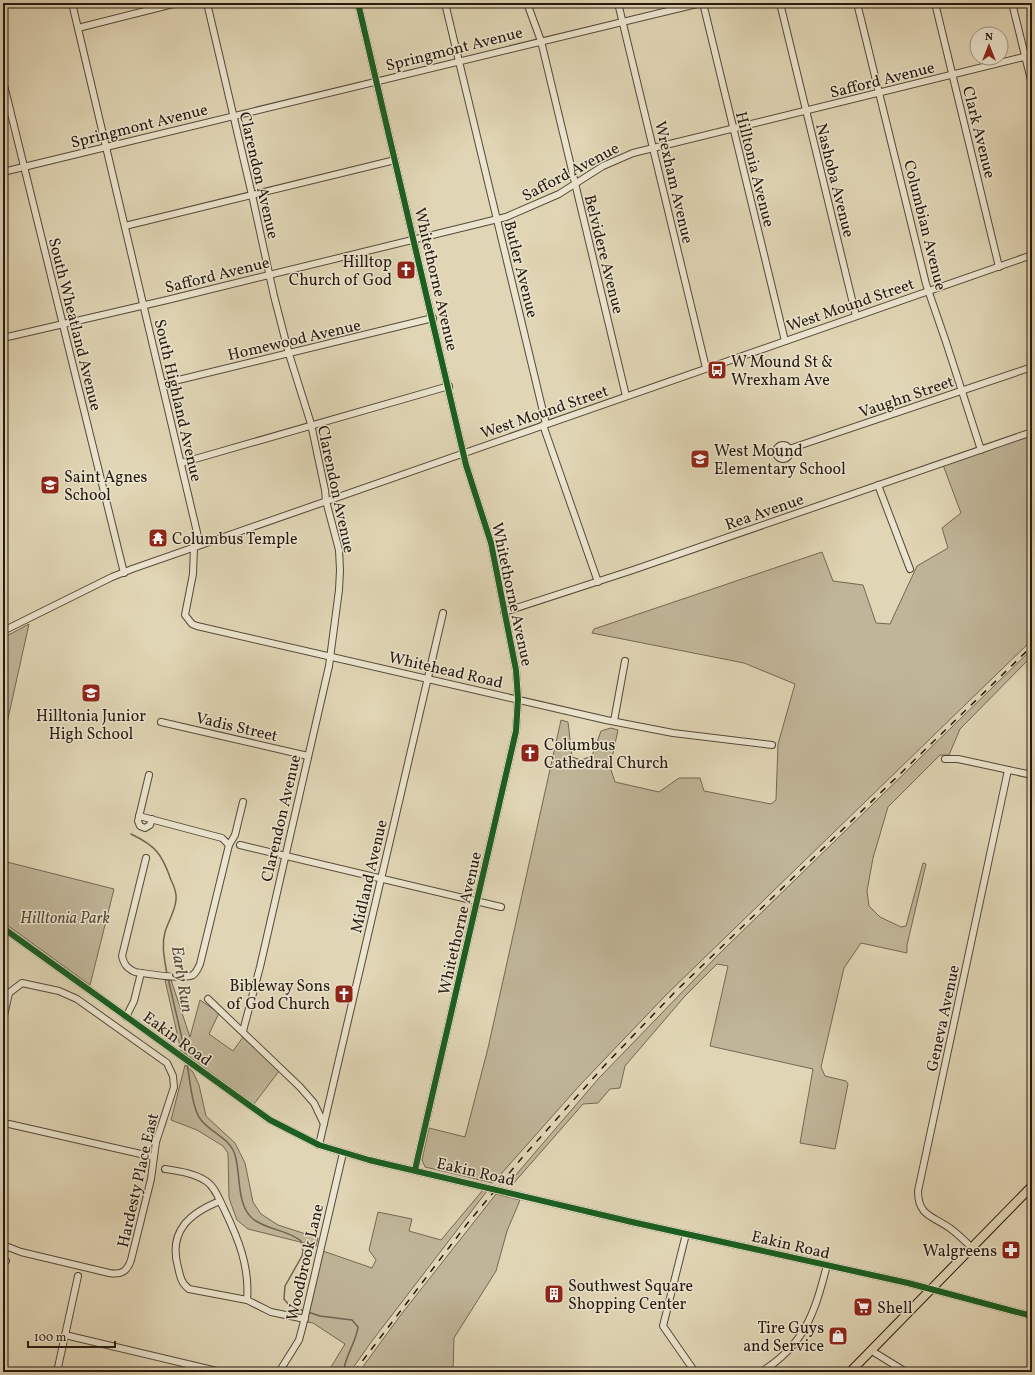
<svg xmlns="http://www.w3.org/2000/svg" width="1035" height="1375" font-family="Vollkorn,serif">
	<rect width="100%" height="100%" fill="#e0d5b4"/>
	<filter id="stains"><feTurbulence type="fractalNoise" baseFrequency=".005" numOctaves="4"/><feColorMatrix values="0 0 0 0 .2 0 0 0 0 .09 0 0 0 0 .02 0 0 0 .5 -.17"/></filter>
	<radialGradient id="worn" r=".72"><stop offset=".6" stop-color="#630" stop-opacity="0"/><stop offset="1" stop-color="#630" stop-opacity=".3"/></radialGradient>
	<g fill="#c0b598" stroke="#736854">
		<path d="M1032,435v205l-366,355 -86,90 -87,98 -68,-16 -3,-7 7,-32 36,9 23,-89 73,-328 7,2 4,35 9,3 11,-4 9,-25 10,-3 7,2 -8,37 5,15 44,10 20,-14h21l4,13 67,13 5,-4 2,-56 17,-60 -51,-21 -152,-30 2,-4 228,-77 11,29 30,4 13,38 14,1 27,-58 31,-18 -6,-20 19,-15 -18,-48z"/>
		<path d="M29,624l-26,117v-103z"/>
		<path d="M1032,649v7l-72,73 -11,26h-9l-52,52 -15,51 -6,33 2,15 11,11 21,10 5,-1 17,-63 3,1 -19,81v8l-46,-10 -17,25 -23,99 4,9 21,5 2,3 -13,65 -35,-6 13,-74 -103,-23 18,-80 -11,-2 -32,32 -60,70 -5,22 -10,1 -12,14 -15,1 -71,81 -4,-1 91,-106 120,-124z"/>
		<path d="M3,861l111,28 -24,96 -87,-63z"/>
		<path d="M165,980h6l19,57 10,-37 19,13 -10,21 24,17 10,-14 36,34 -25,33 -73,-53z"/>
		<path d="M185,1065l8,7 6,13 7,31 29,27 10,20 8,39 8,12 17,11 40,13 -2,8 -68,-17 -11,-9 -8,-22 -1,-45 -5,-7 -26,-16 -26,-10z"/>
		<path d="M483,1190l4,1 -115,150 -22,31h-22l17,-28 -32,-21 -6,-1 16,-71 49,17 4,-8 -7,-10 9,-38 34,7 -3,12 32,9z"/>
		<path d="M496,1194l24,6 -13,31 -11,40 -42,67 -1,34h-94l41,-56z"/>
	</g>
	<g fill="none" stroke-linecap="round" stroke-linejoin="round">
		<g stroke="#706451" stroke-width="1.5">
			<path d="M131,834c25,12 31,20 40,46 3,6 6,13 5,20 -1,11 -8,22 -11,32 -4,15 0,28 2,43"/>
			<path d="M168,978l18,78"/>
			<path d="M187,1064c3,15 5,45 14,56 10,13 29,18 34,35 6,19 1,50 18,64 14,11 35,11 48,22l2,10 -1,5 -17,30 -1,13 6,7 14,5"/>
			<path d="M308,1312l12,4 32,4 6,7c-1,13 -16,36 -14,45"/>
		</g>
		<g stroke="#544939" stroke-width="8">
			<g id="minor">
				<path d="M72,3l128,542"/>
				<path d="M207,3l45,192 22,101 15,58 22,70 14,66 1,11 13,49 1,20 -1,20 -10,76 -69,301 -17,64"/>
				<path d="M358,3l108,462 25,78 25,127 2,29 -2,32 -101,439"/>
				<path d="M445,3l101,421"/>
				<path d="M527,3l14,38 85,355"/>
				<path d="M618,3l88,365"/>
				<path d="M703,3l82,338"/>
				<path d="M780,3l76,313"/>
				<path d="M857,3l69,281 20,58 35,108"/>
				<path d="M935,3l64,264"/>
				<path d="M1012,3l20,81"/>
				<path d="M78,28l99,-25"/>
				<path d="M3,81l121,492"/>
				<path d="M3,172l698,-169"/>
				<path d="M125,226l270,-66"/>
				<path d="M3,338l164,-38 339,-83 53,-23 44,-28 30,-13 399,-98"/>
				<path d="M162,384l271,-66"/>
				<path d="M543,425l55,157"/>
				<circle cx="783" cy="452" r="7"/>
				<path d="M789,449l243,-82"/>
				<path d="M181,463l268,-77"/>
				<path d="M878,485l32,84"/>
				<path d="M194,547l-1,27 -8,41 7,9 5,2 409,94 67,13 99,12"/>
				<path d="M504,612l129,-42 399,-138"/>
				<path d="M3,631l109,-54 20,-8 900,-314"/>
				<path d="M614,721l11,-60"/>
				<path d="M161,722l147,34"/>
				<path d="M945,759h13l74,16"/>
				<path d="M149,775l-11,46 2,5 5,2 5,-3 2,-6"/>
				<path d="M139,816l83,22 7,7"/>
				<path d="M240,845l261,62"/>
				<path d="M146,858l-24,98c2,9 5,12 13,16 13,2 47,8 58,3 4,-3 5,-7 7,-11l29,-119 6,-10 8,-33"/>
				<path d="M3,928l267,192 49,25 50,15 263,62 276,61 124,33"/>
				<path d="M208,999l92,88 14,16 10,21"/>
				<path d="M126,1017l8,-16 7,-28"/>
				<path d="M3,1020l6,-27 13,-10 37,8 18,8 90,64 6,13 1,11 -18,55 -5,37 -20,81c-4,12 -10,15 -22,13l-88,-21 -18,-7"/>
				<path d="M9,1124l145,33"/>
				<path d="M319,1145l124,-532"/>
				<path d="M165,1169c13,2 29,4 41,12 9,6 13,18 18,28 14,29 26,58 23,91"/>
				<path d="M220,1201c-30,12 -52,30 -42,66 2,9 3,16 11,22l58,11 24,12 34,7"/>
				<path d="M686,1234l-23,92 32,46"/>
				<path d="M972,1248c-7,-7 -14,-14 -21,-19 -17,-13 -33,-12 -33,-38l90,-421"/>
				<path d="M3,1260l3,1"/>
				<path d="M65,1335l156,37"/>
				<path d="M872,1351l34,21"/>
				<path d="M57,1372l21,-96"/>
				<path d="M279,1372l20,-32 4,-15 40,-172"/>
				<path d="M761,1372c44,-27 54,-60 66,-107"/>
			</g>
		</g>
		<g stroke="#261a10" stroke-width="10">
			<path id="major" d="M850,1372l182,-186"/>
		</g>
		<use href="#minor" stroke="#ebe4ce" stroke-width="6"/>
		<use href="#major" stroke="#e0d5b4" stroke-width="8"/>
		<path stroke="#261a10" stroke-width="1.5" stroke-dasharray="7 7" stroke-linecap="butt" d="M354,1372l113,-148 54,-65 83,-93 70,-73 358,-347"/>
		<g stroke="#ebe4ce" stroke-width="8">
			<g id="cycleway">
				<path d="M358,3l108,462 25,78 25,127 2,29 -2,32 -101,439"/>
				<path d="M3,928l267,192 49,25 50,15 263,62 276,61 124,33"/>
			</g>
		</g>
		<use href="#cycleway" stroke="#1b5e20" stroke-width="6"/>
	</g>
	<defs>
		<g id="church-square" transform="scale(1)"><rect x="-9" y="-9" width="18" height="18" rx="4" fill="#8f2418" stroke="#ebe4ce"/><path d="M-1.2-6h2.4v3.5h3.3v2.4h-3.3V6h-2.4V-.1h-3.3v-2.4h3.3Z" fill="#fff"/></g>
		<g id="bus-square" transform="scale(1)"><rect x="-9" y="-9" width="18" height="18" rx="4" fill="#8f2418" stroke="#ebe4ce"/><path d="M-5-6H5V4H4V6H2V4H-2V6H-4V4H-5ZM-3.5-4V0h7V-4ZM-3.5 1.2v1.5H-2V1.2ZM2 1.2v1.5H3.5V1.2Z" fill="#fff"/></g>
		<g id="school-square" transform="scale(1)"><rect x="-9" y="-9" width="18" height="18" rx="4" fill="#8f2418" stroke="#ebe4ce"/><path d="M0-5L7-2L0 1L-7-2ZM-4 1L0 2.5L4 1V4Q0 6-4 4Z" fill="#fff"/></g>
		<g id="temple-square" transform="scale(1)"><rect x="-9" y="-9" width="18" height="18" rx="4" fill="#8f2418" stroke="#ebe4ce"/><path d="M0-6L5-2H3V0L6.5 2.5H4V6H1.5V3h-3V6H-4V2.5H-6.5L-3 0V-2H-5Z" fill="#fff"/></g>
		<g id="pharmacy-square" transform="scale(1)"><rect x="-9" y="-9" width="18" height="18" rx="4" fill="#8f2418" stroke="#ebe4ce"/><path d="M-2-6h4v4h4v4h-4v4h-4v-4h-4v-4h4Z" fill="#fff"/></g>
		<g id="building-square" transform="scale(1)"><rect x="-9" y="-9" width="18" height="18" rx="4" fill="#8f2418" stroke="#ebe4ce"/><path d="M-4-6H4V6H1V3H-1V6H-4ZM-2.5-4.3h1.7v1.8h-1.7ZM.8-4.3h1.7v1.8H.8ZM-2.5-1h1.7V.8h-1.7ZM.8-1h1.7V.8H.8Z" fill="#fff"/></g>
		<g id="supermarket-square" transform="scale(1)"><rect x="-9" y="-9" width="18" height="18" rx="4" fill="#8f2418" stroke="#ebe4ce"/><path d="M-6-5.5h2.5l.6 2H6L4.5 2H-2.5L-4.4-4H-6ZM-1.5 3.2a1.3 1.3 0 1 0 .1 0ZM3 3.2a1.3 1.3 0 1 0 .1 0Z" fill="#fff"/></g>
		<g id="shop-square" transform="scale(1)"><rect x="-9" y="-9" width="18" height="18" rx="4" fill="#8f2418" stroke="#ebe4ce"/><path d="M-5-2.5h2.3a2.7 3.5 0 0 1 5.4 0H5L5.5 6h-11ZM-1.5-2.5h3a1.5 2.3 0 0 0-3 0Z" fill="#fff"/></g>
	</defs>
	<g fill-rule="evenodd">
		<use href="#church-square" x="406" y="270"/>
		<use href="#bus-square" x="717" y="370"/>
		<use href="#school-square" x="700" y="459"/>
		<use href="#school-square" x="50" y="485"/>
		<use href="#temple-square" x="158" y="538"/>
		<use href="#school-square" x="91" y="693"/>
		<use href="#church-square" x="530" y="753"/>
		<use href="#church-square" x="344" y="994"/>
		<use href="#pharmacy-square" x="1011" y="1250"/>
		<use href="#building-square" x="554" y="1294"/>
		<use href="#supermarket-square" x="863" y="1307"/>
		<use href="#shop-square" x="838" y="1336"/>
	</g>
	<g text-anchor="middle" stroke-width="3" stroke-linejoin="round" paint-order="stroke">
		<g font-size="16" fill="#261a10" stroke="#ebe4ce">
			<text transform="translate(454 48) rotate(-14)" y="6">Springmont Avenue</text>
			<text transform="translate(882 79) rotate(-14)" y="6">Safford Avenue</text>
			<text transform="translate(139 125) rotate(-14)" y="6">Springmont Avenue</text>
			<text transform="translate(980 132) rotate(76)" y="6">Clark Avenue</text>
			<text transform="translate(756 169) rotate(76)" y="6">Hilltonia Avenue</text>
			<text transform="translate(570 171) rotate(-28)" y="6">Safford Avenue</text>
			<text transform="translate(260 175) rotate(77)" y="6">Clarendon Avenue</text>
			<text transform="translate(836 180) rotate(76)" y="6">Nashoba Avenue</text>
			<text transform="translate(675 182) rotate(77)" y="6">Wrexham Avenue</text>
			<text transform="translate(926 225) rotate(76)" y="6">Columbian Avenue</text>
			<text transform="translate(605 254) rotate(76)" y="6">Belvidere Avenue</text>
			<text transform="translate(522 269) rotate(76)" y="6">Butler Avenue</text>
			<text transform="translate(217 274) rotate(-14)" y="6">Safford Avenue</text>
			<text transform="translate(437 279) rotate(77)" y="6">Whitethorne Avenue</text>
			<text transform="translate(850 304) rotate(-19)" y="6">West Mound Street</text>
			<text transform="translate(76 324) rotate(76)" y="6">South Wheatland Avenue</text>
			<text transform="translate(294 339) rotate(-13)" y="6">Homewood Avenue</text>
			<text transform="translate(906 396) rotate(-19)" y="6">Vaughn Street</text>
			<text transform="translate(179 400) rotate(77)" y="6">South Highland Avenue</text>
			<text transform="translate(544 411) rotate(-19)" y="6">West Mound Street</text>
			<text transform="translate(337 489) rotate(78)" y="6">Clarendon Avenue</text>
			<text transform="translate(764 511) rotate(-19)" y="6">Rea Avenue</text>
			<text transform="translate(513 594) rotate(78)" y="6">Whitethorne Avenue</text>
			<text transform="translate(446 669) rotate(13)" y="6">Whitehead Road</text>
			<text transform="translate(237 726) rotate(13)" y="6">Vadis Street</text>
			<text transform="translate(280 818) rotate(-77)" y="6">Clarendon Avenue</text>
			<text transform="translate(368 876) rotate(-77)" y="6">Midland Avenue</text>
			<text transform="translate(459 923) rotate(-77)" y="6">Whitethorne Avenue</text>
			<text transform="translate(942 1018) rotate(-78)" y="6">Geneva Avenue</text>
			<text transform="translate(178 1038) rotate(36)" y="6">Eakin Road</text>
			<text transform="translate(476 1171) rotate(13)" y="6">Eakin Road</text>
			<text transform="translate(137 1180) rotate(-77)" y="6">Hardesty Place East</text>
			<text transform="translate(791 1244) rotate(13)" y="6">Eakin Road</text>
			<text transform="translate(304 1262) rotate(-77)" y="6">Woodbrook Lane</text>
		</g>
		<g font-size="16" fill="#261a10" stroke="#ebe4ce" text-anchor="start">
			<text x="392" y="267" text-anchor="end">Hilltop<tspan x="392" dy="18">Church of God</tspan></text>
			<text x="731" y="367">W Mound St &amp;<tspan x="731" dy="18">Wrexham Ave</tspan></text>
			<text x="714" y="456">West Mound<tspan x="714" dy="18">Elementary School</tspan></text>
			<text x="64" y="482">Saint Agnes<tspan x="64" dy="18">School</tspan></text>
			<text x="172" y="544">Columbus Temple</text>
			<text x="91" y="721" text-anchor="middle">Hilltonia Junior<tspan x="91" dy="18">High School</tspan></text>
			<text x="544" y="750">Columbus<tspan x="544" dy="18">Cathedral Church</tspan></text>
			<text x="330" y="991" text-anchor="end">Bibleway Sons<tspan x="330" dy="18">of God Church</tspan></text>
			<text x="997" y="1256" text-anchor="end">Walgreens</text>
			<text x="568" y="1291">Southwest Square<tspan x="568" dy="18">Shopping Center</tspan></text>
			<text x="877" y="1313">Shell</text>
			<text x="824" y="1333" text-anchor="end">Tire Guys<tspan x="824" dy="18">and Service</tspan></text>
		</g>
		<g font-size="16" font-style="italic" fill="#544839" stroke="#ebe4ce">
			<text x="65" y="923">Hilltonia Park</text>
		</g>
		<g font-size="17" font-style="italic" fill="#574b3b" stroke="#ebe4ce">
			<text transform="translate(183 979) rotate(81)" y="6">Early Run</text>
		</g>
	</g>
	<rect width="1035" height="1375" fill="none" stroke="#e0d5b4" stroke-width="16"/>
	<rect x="4" y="4" width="1027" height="1367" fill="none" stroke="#261a10" stroke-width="2"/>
	<rect x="8" y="8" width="1019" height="1359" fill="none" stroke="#261a10"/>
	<g transform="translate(989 46)"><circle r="19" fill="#ebe4ce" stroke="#9c9382"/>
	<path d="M0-3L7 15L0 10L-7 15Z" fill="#8f2418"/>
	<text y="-6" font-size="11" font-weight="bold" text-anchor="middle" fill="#261a10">N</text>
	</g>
	<path d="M28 1341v6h87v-6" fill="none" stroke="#261a10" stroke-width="2"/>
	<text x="34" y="1341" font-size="12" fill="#261a10" stroke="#ebe4ce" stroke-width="3" paint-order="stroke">100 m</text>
	<rect width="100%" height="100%" filter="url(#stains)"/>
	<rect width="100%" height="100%" fill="url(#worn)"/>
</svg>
